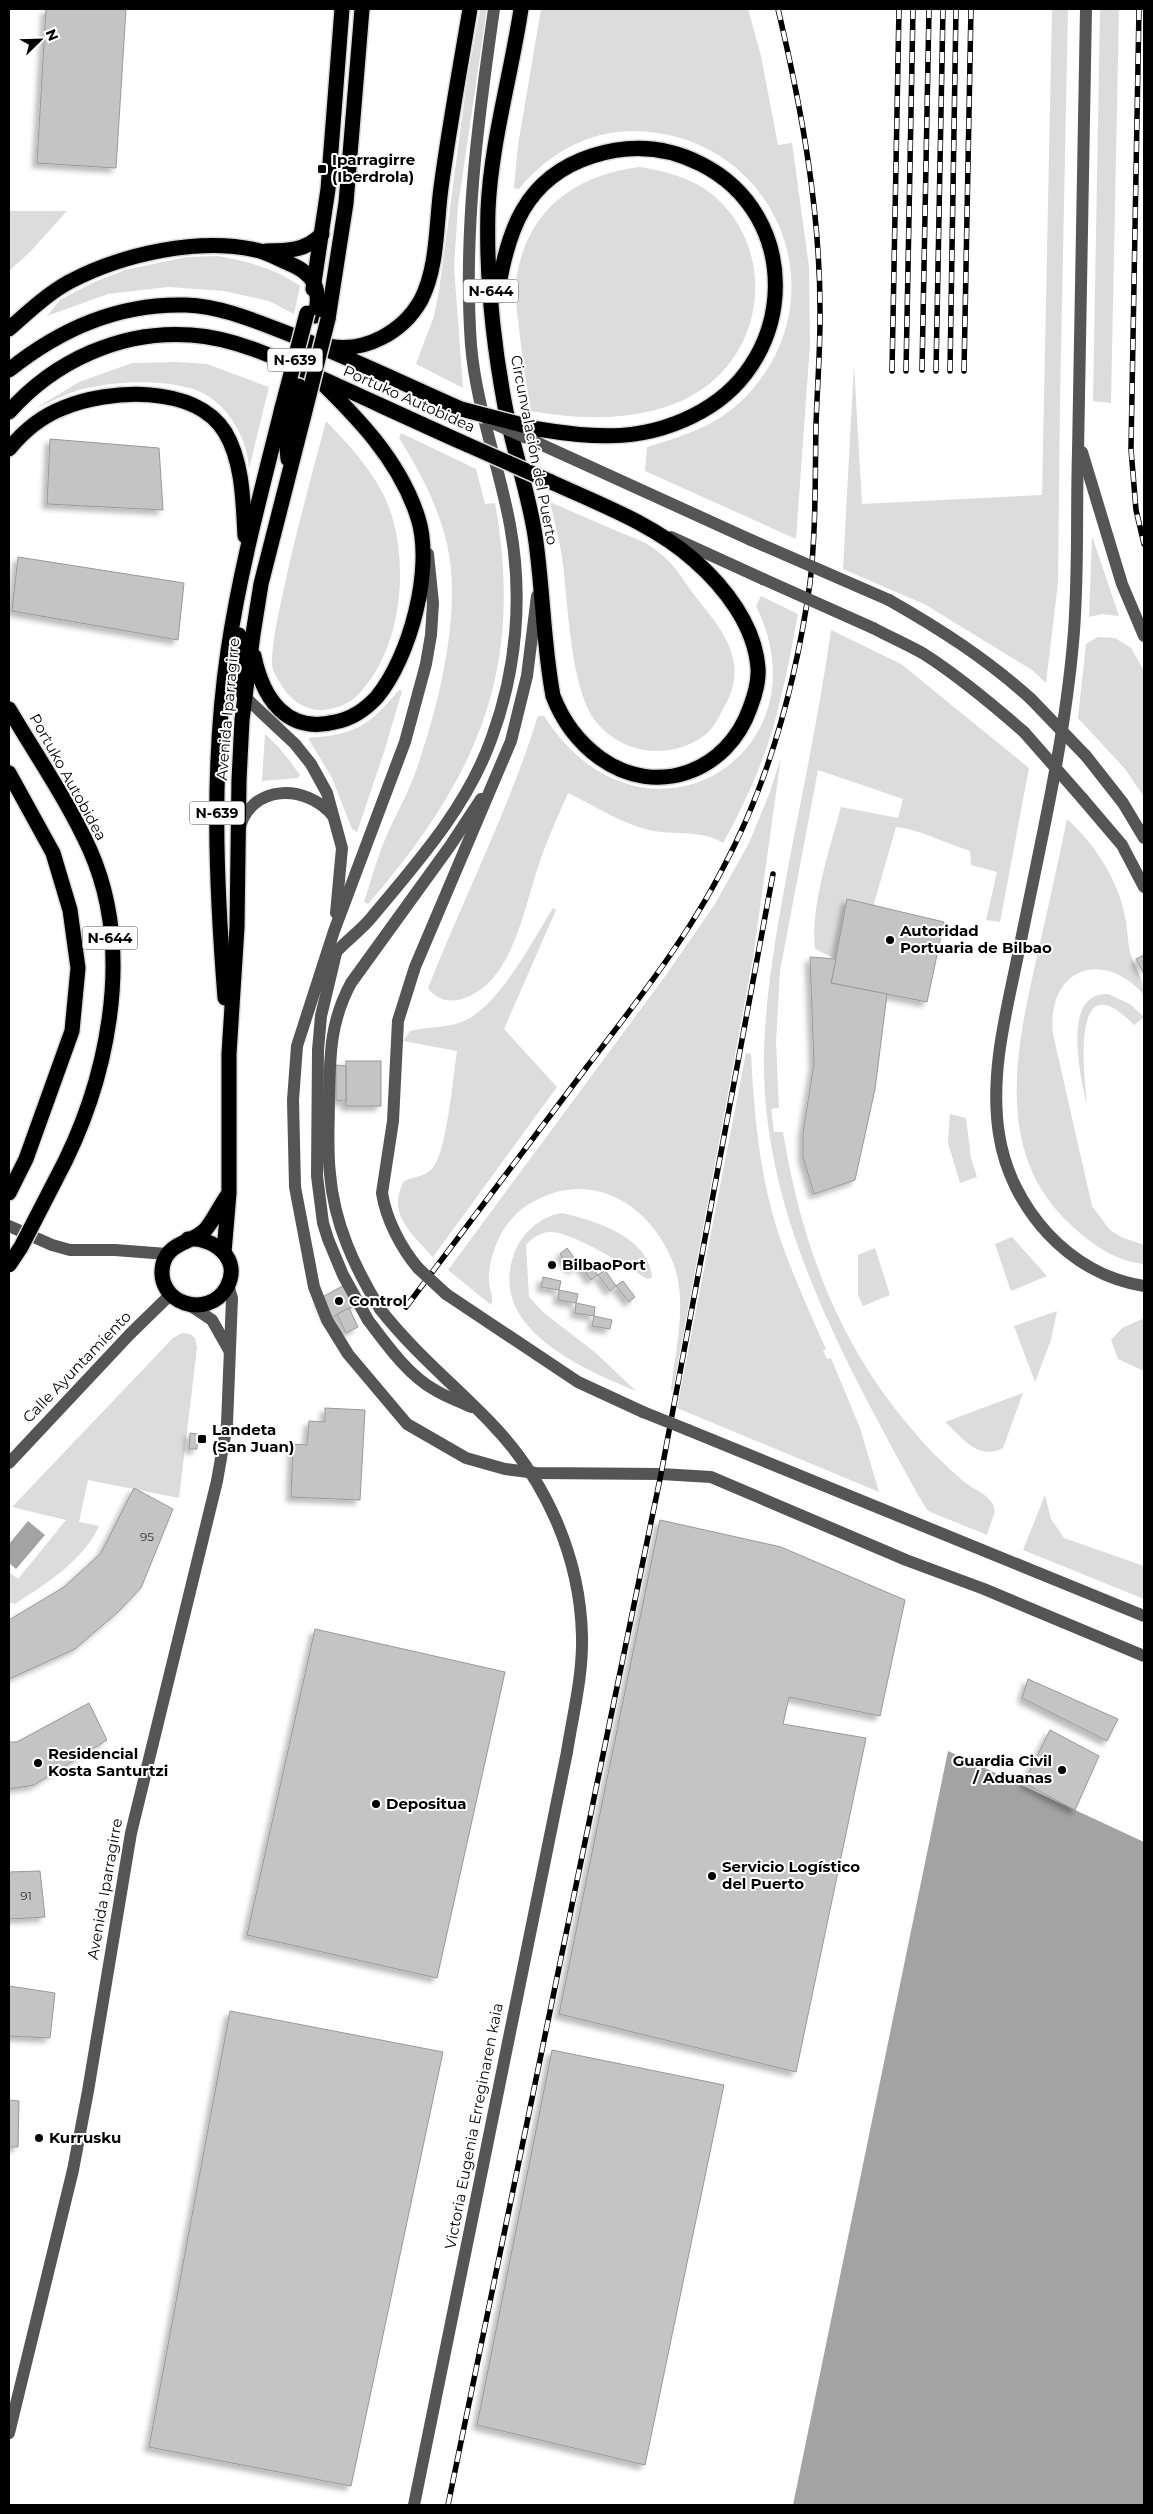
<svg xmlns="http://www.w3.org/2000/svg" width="1153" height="2514" font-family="Montserrat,sans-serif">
	<defs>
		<filter id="shadow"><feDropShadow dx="-4.5" dy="4.5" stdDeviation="2.5" flood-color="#0004"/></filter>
	</defs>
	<rect width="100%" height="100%" fill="#fff"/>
	<g fill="#dcdcdc">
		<path d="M480,9h7l-29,197 -4,61 9,121 -47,-24 18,-48 5,-25 28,-211z"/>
		<path d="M541,9h207l13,47 17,89 14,-2 17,124 1,77 -14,195 -151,-68 2,-24c32,-10 65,-19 91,-43 107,-98 43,-268 -101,-273 -47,-1 -89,22 -118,58l-5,-1 4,-43z"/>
		<path d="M1052,9h16l-8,393 -2,181 -12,100 -14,-13 -106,-65 -83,-36 11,-205 8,140 180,-9z"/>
		<path d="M1100,9h19l-8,394 -18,-2z"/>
		<path d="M640,167c26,4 52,11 73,28 56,47 56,135 2,184 -47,43 -124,43 -184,32 -5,-28 -9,-55 -12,-83 -2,-15 -4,-31 -3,-46 9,-70 57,-107 124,-115z"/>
		<path d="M9,211h58l-37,41 -21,19z"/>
		<path d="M217,256c30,5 57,12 83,30l-6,28 -25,-13 -45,-10 -56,-4 -60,7 -61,22 13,-16 34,-18 31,-12 61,-13z"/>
		<path d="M177,362l30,2 62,23 -20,82c-1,-32 -24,-70 -56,-80 -33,-10 -77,-8 -110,0 -16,4 -32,13 -47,19l43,-26 53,-19z"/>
		<path d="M326,421c21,22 42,44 56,71 28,53 23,140 -12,188 -6,8 -13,17 -21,22 -29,16 -55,7 -70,-21 -3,-5 -7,-11 -7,-17 0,-23 6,-48 11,-71 12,-58 28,-115 43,-172z"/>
		<path d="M401,433l75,36 9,35 10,-1c30,168 -18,275 -127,401l-4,-2c7,-21 13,-44 22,-65 8,-19 19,-38 27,-58 24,-66 50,-165 34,-235 -9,-38 -27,-73 -48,-106z"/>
		<path d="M550,502c23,10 46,20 69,30 10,4 22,8 31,14 24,16 29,28 45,50 16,21 35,40 39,68 2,15 -2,30 -10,43 -5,10 -10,21 -19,28 -34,26 -85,20 -111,-16 -24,-34 -26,-119 -32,-162 -3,-18 -8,-37 -12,-55z"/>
		<path d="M1092,536l27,80 -17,-2 -13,3z"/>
		<path d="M761,596l37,18c-6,31 -11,61 -19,91 -11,48 -32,95 -56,138 -22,-14 -49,-7 -74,-13 -29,-7 -54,-24 -81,-37 -10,23 -21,47 -29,71 -15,43 -26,120 -77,135 -14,4 -26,0 -34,-11 36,-91 81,-179 110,-272h6c98,153 286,40 212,-110z"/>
		<path d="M831,630l70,34 128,104 -29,154 -14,-2 11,-48 -26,-7 -1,-14c-25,-8 -48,-21 -74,-24l-23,80 -37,52 -21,-10c-5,-42 15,-101 26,-142l57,11 5,-19 -85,-29 -38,201 -4,71 3,66 -8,1 3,23h9c18,110 54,209 127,295 16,20 34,37 53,54 10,8 23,12 30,23l2,7 -8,24 -59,-24 -10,-16c-75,-138 -158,-282 -154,-445 2,-63 14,-126 25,-188 15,-77 31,-154 42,-232z"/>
		<path d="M1098,637l17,1 16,10 13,23v126l-19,-28 -47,-51 8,-74z"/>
		<path d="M399,690l3,1 -17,58 -28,83 -5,-3 -20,-51 -24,-40c47,-3 61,-12 91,-48z"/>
		<path d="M265,734c14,12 24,26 35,41l-2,3 -36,3z"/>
		<path d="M781,757l-28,201 -80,432h-2c4,-38 16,-84 4,-122 -18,-54 -72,-96 -130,-72 -18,7 -33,19 -43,36 -8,15 -14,33 -13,51 1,7 5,15 2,22l-43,-35 218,-295 49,-71 34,-61 21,-51z"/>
		<path d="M1067,819c27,24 52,62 58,98 3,12 2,26 6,38 4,14 13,25 13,40 -42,-48 -98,-25 -91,39l39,172 18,24 11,7 23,8v19c-29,-3 -51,-19 -72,-38 -81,-73 -55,-181 -34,-274 10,-44 20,-89 29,-133z"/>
		<path d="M553,908l3,2 -52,119 53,58 -124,170c-13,-14 -37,-36 -35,-56 0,-6 3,-13 5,-19 9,-6 19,-4 28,-12 16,-14 22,-95 26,-119l-54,-10 7,-10c18,-5 39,-2 56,-11 34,-16 67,-80 87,-112z"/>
		<path d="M1108,994l22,10 14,13 -10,8c-64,-66 -50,48 -47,80 -6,-26 -27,-113 21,-111z"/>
		<path d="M746,1053l5,1c3,58 8,116 25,172 14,43 32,83 50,123l-3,2 4,8 4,-1 29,70 19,64 -202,-84z"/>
		<path d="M950,1114l16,4 5,40 6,19 -17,6 -12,-40z"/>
		<path d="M563,1213c32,8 87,24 89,65l-5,1c-19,-12 -77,-49 -98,-47 -9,1 -17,6 -23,13l3,52 15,16 52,40 40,38c-56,-23 -153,-65 -120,-142 8,-18 27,-34 47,-36z"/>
		<path d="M1012,1237l35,39 -36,15 -16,-47z"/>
		<path d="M875,1248l15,47 -27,11 -5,-11v-40z"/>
		<path d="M1057,1311l-6,29 -16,42 -21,-56z"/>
		<path d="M1144,1318v53l-26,-12 -7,-19 11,-12z"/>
		<path d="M182,1333l8,1 5,4 2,10 -18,150 -91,-18 -9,42 20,4c-16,35 -52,57 -84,78l-6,-2v-30l9,7 48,-59 -54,-13 161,-169z"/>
		<path d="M1023,1393l-20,55c-25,13 -40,-10 -58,-26z"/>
		<path d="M1045,1495l6,24 13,19 80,28v33l-121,-49z"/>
	</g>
	<g fill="#a3a3a3">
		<path d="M28,1521l17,14 -29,34 -7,-6v-19z"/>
		<path d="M948,1751l196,91v663h-351z"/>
	</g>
	<g fill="#c4c4c4" stroke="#999" filter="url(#shadow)">
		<path d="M46,9h80l-10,159 -79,-5z"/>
		<path d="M50,439l109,9 4,62 -116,-6z"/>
		<path d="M18,557l166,26 -6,57 -166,-29z"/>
		<path d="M847,899l97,23 -17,80 -96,-19z"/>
		<path d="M1144,955v19l-8,-15z"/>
		<path d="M810,957l26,2 -5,24 56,11 -12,95 -20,91 -41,14 -11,-37v-25l11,-68z"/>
		<rect x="346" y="1061" width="35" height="45"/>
		<path d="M336,1065l10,1v35l-10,-1z"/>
		<path d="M567,1248l12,16 -7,6 -12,-16z"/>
		<path d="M586,1259l12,16 -7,5 -12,-16z"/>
		<path d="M605,1270l11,16 -6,5 -12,-16z"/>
		<path d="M543,1277l18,4 -2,9 -18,-3z"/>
		<path d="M623,1281l12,16 -6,5 -13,-16z"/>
		<path d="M348,1283l11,20 -30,16 -10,-20z"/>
		<path d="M559,1290l19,4 -2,9 -18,-3z"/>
		<path d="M576,1303l19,4 -1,9 -19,-3z"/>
		<path d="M349,1308l9,19 -12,6 -9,-19z"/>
		<path d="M594,1316l18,4 -2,9 -18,-3z"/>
		<path d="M325,1408l40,2 -5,90 -69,-3 2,-53 14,1 2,-24 16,1z"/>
		<path d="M190,1433l8,1 -1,15h-8z"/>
		<path d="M134,1488l39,21 -32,79 -23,24 -43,37 -66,30v-59l55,-33 37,-34z"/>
		<path d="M660,1520l121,27 124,53 -25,116 -91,-19 -6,27 83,14 -70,334 -237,-58z"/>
		<path d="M315,1629l190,43 -68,306 -190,-43z"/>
		<path d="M1028,1679l90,40 -11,22 -85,-43z"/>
		<path d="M89,1703l18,37 -73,45 -25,4v-47h8z"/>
		<path d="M1050,1730l49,26 -24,54 -51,-27z"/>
		<path d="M40,1871l5,46 -36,2v-47z"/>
		<path d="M9,1986l46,7 -5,45 -41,-2z"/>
		<path d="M230,2011l213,41 -92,434 -202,-39z"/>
		<path d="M552,2050l172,35 -79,380 -168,-40z"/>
		<path d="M9,2100l10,1 -1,46h-9z"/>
	</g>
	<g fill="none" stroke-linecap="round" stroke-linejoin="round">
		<g stroke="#dbdbdb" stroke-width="18">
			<g id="highway">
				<path d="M521,9c-10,67 -30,133 -33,201 -2,65 5,132 17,196 8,43 23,85 30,129 8,53 8,108 18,161 10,26 25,46 47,62 57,41 128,13 150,-50 5,-13 9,-26 8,-40 -3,-42 -33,-81 -64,-108 -42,-37 -95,-56 -145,-79"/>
				<path d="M266,251c21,0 40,0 56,-17"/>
				<path d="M313,289l15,-100 14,-180"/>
				<path d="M497,296c10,-64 27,-118 95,-140 37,-12 74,-10 109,8 101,51 97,193 1,247 -55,31 -105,28 -164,18"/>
				<path d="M328,319l18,-116 16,-194"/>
				<path d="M9,329c18,-16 38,-35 60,-47 53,-28 132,-46 191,-31 10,3 19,8 28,12 26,10 34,26 27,53"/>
				<path d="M329,346c36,7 74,-14 92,-46 17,-33 15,-76 20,-112 8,-60 19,-119 29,-179"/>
				<path d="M9,370c51,-41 110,-67 177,-65 33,1 67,15 98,27 60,23 118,51 177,77"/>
				<path d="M9,412c45,-51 112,-82 182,-77 49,3 98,29 143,49 44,20 89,41 134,61"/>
				<path d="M9,449c14,-17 33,-33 54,-41 45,-19 132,-24 162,24 18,30 18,70 20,104"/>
				<path d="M288,459l-2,-21 7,-27"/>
				<path d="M239,635l-3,38 7,20"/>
				<path d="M254,656c9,43 33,78 81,66 16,-3 31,-13 42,-25 33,-40 57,-129 41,-179 -18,-58 -62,-102 -104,-143"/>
				<path d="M9,709c27,46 59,92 81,141 46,104 17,235 -35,331"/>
				<path d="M9,773l44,80 17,57 8,58 -6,63 -46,128 -17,34"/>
				<path d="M225,998c-9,-115 -14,-232 3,-347 12,-82 34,-162 54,-243"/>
				<path d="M188,1239c26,-2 54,20 39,48 -19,34 -73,16 -64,-23 6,-23 31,-21 43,-35 8,-10 14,-23 21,-33"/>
				<path d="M224,1252l5,-59v-139l8,-127 2,-147 3,-60 11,-86 8,-50 43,-169"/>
			</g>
		</g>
		<g stroke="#555" stroke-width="12">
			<path d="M1086,9c-3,147 -4,295 -8,443 -2,63 1,128 -5,191 -9,102 -33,202 -53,302 -12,61 -31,126 -21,189 11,73 70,141 145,152"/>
			<path d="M538,443l213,97"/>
			<path d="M1082,452l40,132 22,52"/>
			<path d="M671,537l92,42"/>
			<path d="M428,554l5,49 -2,32 -5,29 -21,78 -71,189 -37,115 -4,54 2,87 19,100 13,33 21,34 59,70 59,34 39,11 31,4 125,1 50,3 195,83 78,29 160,67"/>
			<path d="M889,600c51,29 98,59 142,99"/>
			<path d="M873,628c17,9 35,17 51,26 36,23 68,50 100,78"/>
			<path d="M245,697l50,47 16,20 16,29 15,55 -6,65"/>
			<path d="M1086,756l37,47 21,35"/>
			<path d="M1082,798l40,47 22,42"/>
			<path d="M239,830c11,-46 67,-47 94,-14"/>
			<path d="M336,953l-15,63 -3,34 -1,126 6,47 5,16 15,36 25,45"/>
			<path d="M328,962c11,-17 30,-28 43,-44 46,-55 97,-112 121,-181 25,-68 31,-142 18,-212 -11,-60 -34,-119 -39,-180 -8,-112 7,-225 23,-336"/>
			<path d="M9,1226l43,19 18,5h45l52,4"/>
			<path d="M418,1268c-17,-20 -32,-49 -36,-75l11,-72 5,-100 17,-54 96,-226 16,-65 10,-80"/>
			<path d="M446,1294l132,88 65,30"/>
			<path d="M191,1306l21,14 17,30"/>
			<path d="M380,1309c-25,-41 -46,-85 -50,-135 -3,-25 -1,-51 -1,-76 1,-44 1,-76 22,-115l99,-137 31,-47"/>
			<path d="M688,1430l456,186"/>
			<path d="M9,1463l121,-129 41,-40"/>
			<path d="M9,2433l64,-263 15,-79 43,-258 86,-352 10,-57 5,-126 -4,-13"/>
			<path d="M414,2505l153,-753"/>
		</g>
		<use href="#highway" stroke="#000" stroke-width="15"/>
		<g stroke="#000" stroke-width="5.5">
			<g id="rail">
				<path d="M1139,9l-8,440 5,61 8,34"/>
				<path d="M922,370l7,-361"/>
				<path d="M892,371l7,-362"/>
				<path d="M906,371l7,-362"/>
				<path d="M936,371l7,-362"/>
				<path d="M950,371l6,-362"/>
				<path d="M964,371l7,-362"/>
				<path d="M406,1307c60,-80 120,-159 180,-239 49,-64 100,-128 137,-200 47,-88 73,-186 87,-285 6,-52 5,-105 6,-157 1,-36 4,-71 4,-107 1,-105 -18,-209 -42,-310"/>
				<path d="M448,2505l213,-1031 112,-600"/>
			</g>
		</g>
		<use href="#rail" stroke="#fff" stroke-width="4" stroke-dasharray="11" stroke-linecap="butt"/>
		<g stroke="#dbdbdb" stroke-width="18" stroke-linecap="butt">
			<g id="highway-bridge">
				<path d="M282,408l25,-95"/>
				<path d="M461,409l77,20"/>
				<path d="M293,411l6,-25"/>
				<path d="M304,415l24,-96"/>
				<path d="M468,445l81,36"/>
				<path d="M9,1265l12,-18 34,-66"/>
			</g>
		</g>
		<g stroke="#555" stroke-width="12">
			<path d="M488,421l50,22"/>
			<path d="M751,540l138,60"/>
			<path d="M763,579l110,49"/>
			<path d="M1031,699l55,57"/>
			<path d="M1024,732l58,66"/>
			<path d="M418,1268l28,26"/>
			<path d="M380,1309c32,41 73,75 109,112 56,57 91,134 93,215 1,39 -9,78 -15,116"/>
			<path d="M368,1320c18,24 40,55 67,70 11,7 24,11 36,17"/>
			<path d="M643,1412l45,18"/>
		</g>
		<use href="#highway-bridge" stroke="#000" stroke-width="15"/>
	</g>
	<g fill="#000" stroke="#fff" stroke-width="2">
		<rect x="317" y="164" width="10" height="10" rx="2.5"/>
		<circle cx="890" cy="940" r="5"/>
		<circle cx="552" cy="1265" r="5"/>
		<circle cx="339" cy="1301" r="5"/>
		<rect x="197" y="1434" width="10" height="10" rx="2.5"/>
		<circle cx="38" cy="1763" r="5"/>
		<circle cx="1062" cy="1770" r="5"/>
		<circle cx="376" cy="1804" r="5"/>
		<circle cx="712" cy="1876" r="5"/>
		<circle cx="39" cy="2138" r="5"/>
	</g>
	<g text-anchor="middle" stroke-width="4" stroke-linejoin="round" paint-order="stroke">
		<g font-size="12" fill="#313131">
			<text x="147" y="1541">95</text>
			<text x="26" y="1900">91</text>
		</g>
		<g fill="#fff" stroke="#4c4c4c" stroke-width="1">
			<rect x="463.5" y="279.5" width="55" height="23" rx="4"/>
			<rect x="267.5" y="348.5" width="55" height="23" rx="4"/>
			<rect x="189.5" y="801.5" width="55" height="23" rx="4"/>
			<rect x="82.5" y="926.5" width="55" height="23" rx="4"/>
		</g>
		<g font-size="14" font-weight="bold" fill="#000">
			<text x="491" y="296">N-644</text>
			<text x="295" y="365">N-639</text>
			<text x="217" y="818">N-639</text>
			<text x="110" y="943">N-644</text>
		</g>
		<g font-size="15" font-weight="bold" fill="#000" stroke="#fff" text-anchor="start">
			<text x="332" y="165">Iparragirre<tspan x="332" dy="17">(Iberdrola)</tspan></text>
			<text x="900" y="936">Autoridad<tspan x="900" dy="17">Portuaria de Bilbao</tspan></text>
			<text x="562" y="1270">BilbaoPort</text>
			<text x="349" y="1306">Control</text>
			<text x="212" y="1435">Landeta<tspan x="212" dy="17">(San Juan)</tspan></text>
			<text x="48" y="1759">Residencial<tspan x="48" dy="17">Kosta Santurtzi</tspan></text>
			<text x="1052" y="1766" text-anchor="end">Guardia Civil<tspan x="1052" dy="17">/ Aduanas</tspan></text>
			<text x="386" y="1809">Depositua</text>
			<text x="722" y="1872">Servicio Logístico<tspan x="722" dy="17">del Puerto</tspan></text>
			<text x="49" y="2143">Kurrusku</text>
		</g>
		<g font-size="15" fill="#000" stroke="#fff">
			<text transform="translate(409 399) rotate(24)" y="5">Portuko Autobidea</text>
			<text transform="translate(534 450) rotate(79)" y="5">Circunvalación del Puerto</text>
			<text transform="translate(228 709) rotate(-85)" y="5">Avenida Iparragirre</text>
			<text transform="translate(68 777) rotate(61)" y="5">Portuko Autobidea</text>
			<text transform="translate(77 1367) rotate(-46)" y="5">Calle Ayuntamiento</text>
			<text transform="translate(105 1889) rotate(-80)" y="5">Avenida Iparragirre</text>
			<text transform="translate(474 2126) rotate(-79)" y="5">Victoria Eugenia Erreginaren kaia</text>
		</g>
	</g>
	<rect width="1153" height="2514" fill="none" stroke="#000000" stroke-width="20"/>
	<g transform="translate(40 40) rotate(67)" stroke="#ffffff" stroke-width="4" paint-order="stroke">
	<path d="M0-4L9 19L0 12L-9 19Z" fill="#000000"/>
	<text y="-8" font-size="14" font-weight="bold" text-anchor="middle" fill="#000000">N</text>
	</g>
</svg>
